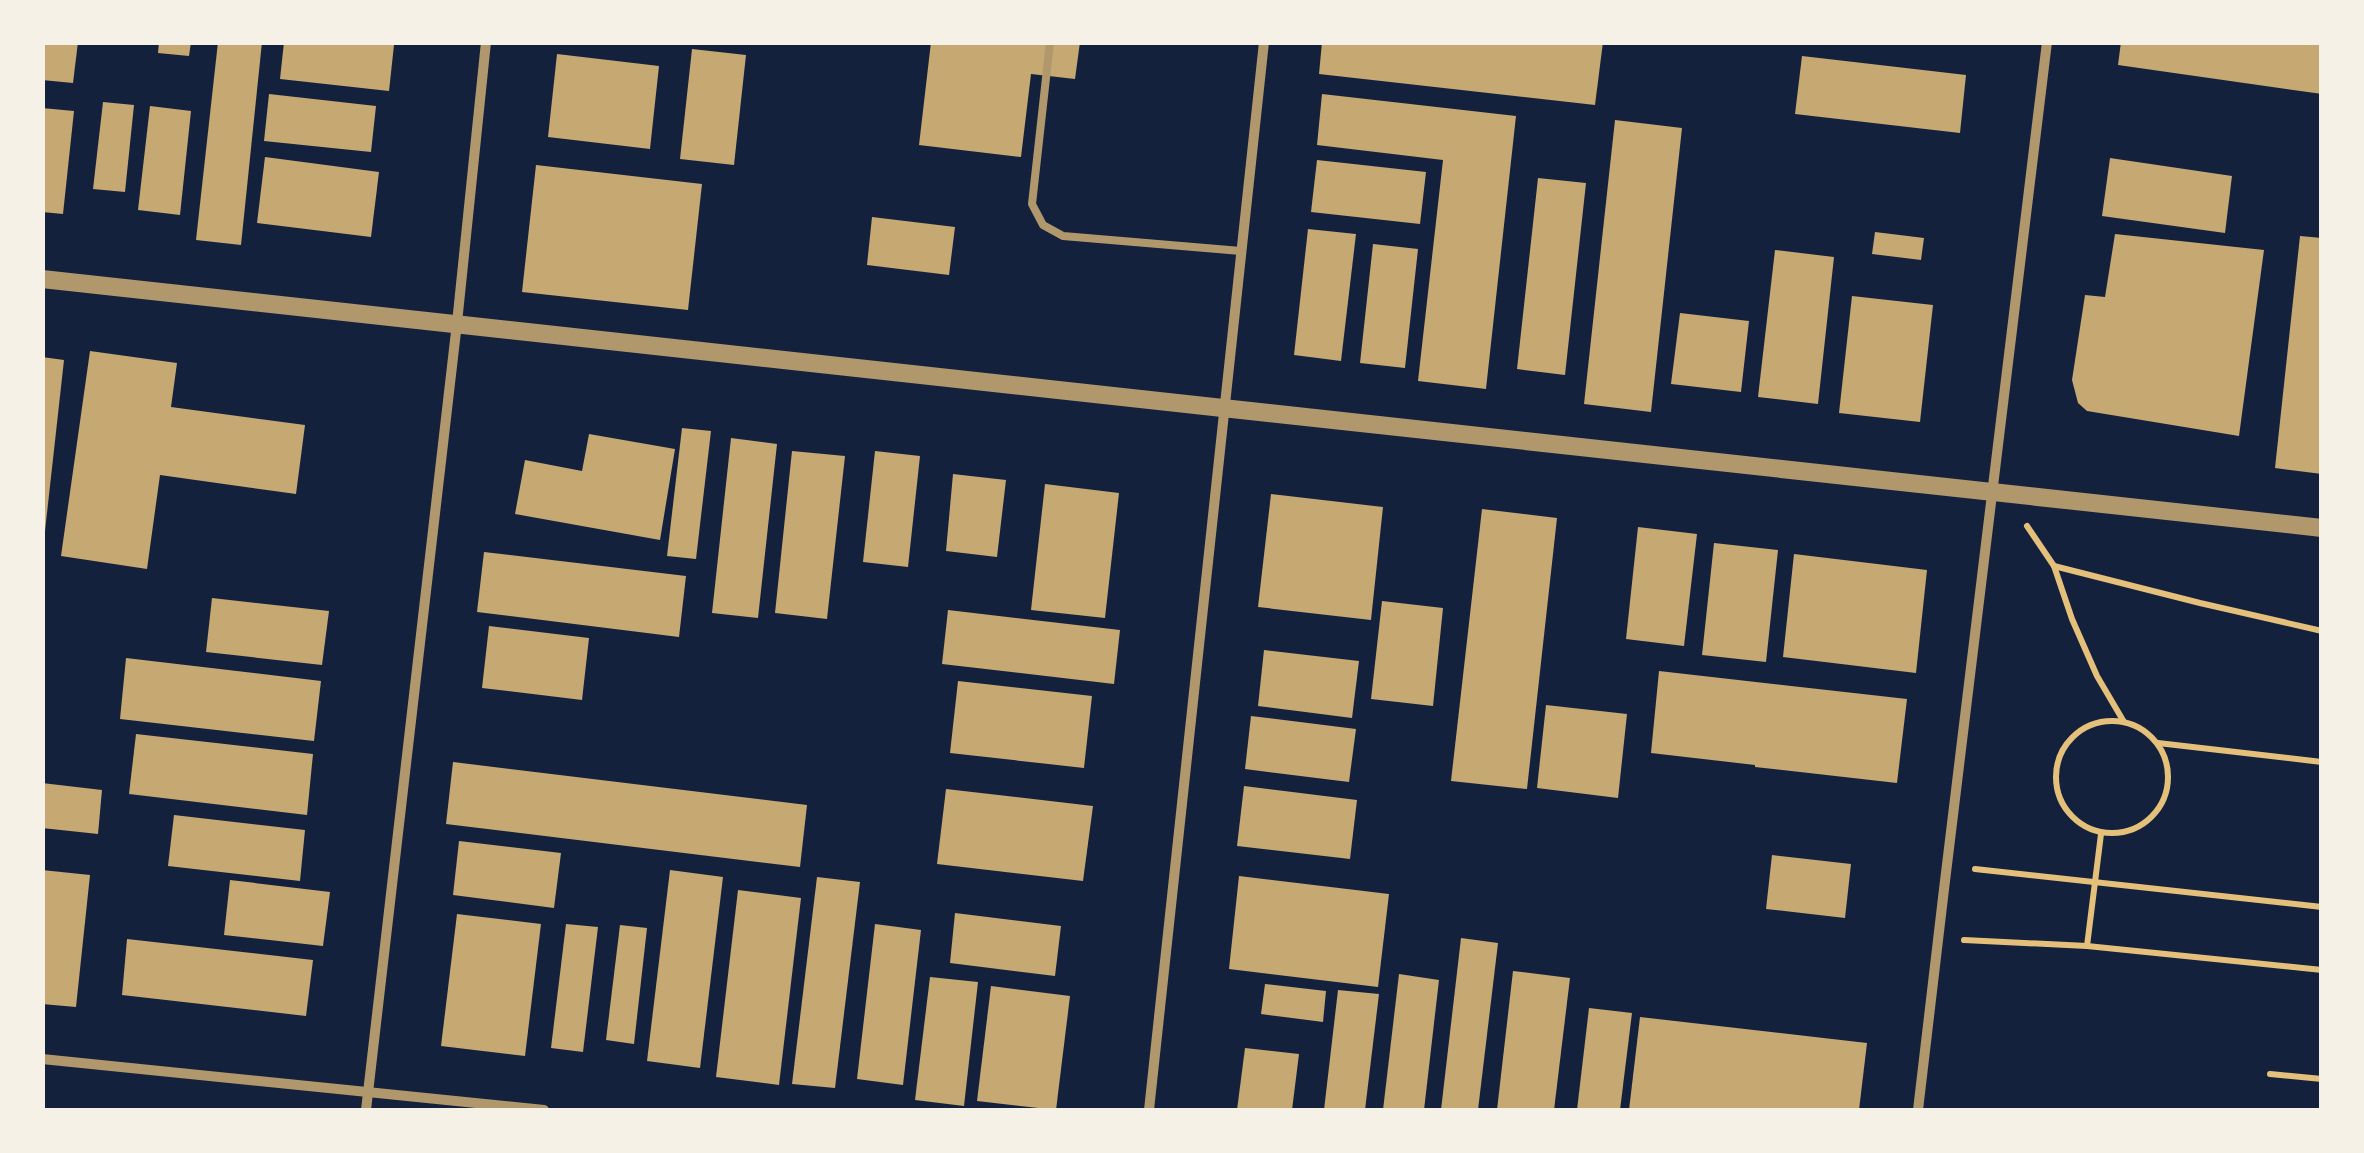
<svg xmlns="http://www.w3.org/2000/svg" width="2364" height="1153" font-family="'Exo 2',sans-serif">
	<rect width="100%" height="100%" fill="#14213d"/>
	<g fill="#c6a872">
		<path d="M42,42h36l-5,41 -31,-3z"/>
		<path d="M159,42h32l-2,14 -31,-3z"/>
		<path d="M218,42h44l-21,203 -45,-5z"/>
		<path d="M284,42h85l25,3 -5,46 -109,-12z"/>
		<path d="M931,42h149l-5,37 -44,-5 -10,83 -102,-12z"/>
		<path d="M1322,42h281l-8,63 -276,-31z"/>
		<path d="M2121,42h201v52l-204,-29z"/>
		<path d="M692,49l54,6 -12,110 -54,-6z"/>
		<path d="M557,54l102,12 -9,83 -102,-12z"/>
		<path d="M1802,56l164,19 -6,58 -165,-19z"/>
		<path d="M269,94l107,12 -5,46 -107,-11z"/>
		<path d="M1322,94l194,22 -30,273 -68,-8 25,-221 -126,-15z"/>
		<path d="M103,102l31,3 -9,87 -32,-3z"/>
		<path d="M150,106l41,5 -11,104 -42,-5z"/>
		<path d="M42,108l32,3 -11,103 -21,-2z"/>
		<path d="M1615,120l67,8 -31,284 -67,-8z"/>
		<path d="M265,157l114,15 -8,65 -114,-14z"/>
		<path d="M2110,158l122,18 -7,57 -123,-17z"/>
		<path d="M1317,160l109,12 -6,52 -109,-12z"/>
		<path d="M536,165l166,19 -14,126 -166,-18z"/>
		<path d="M1538,178l48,5 -21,192 -48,-6z"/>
		<path d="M872,217l83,10 -6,48 -82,-10z"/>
		<path d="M1308,229l48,5 -15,127 -47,-6z"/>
		<path d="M1875,232l49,6 -3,22 -49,-6z"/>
		<path d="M2115,234l149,16 -25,186 -152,-25 -9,-8 -6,-23 13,-85 20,2z"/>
		<path d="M2300,236l22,2v236l-47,-6z"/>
		<path d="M1373,244l45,5 -13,119 -45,-5z"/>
		<path d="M1775,250l59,7 -16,147 -60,-7z"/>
		<path d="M1852,296l81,9 -13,117 -81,-9z"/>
		<path d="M1680,313l69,8 -8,71 -70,-8z"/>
		<path d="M90,351l87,12 -6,44 134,18 -9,69 -136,-19 -13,94 -86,-13z"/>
		<path d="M42,357l22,3 -19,171h-3z"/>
		<path d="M682,428l29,3 -15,128 -29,-3z"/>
		<path d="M589,434l86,15 -15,91 -145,-26 10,-54 57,11z"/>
		<path d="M731,438l46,6 -19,174 -46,-5z"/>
		<path d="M792,451l53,5 -18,163 -52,-6z"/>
		<path d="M875,451l45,5 -12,111 -45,-5z"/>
		<path d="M953,474l53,6 -9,77 -51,-6z"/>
		<path d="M1045,484l74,9 -14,125 -74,-8z"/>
		<path d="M1271,494l112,13 -12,113 -113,-13z"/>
		<path d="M1482,509l75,9 -30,271 -76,-8z"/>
		<path d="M1638,527l59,7 -13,112 -58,-7z"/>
		<path d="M1714,543l64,7 -12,112 -64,-7z"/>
		<path d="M484,552l202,24 -7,61 -202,-25z"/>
		<path d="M1794,554l133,16 -11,103 -133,-16z"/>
		<path d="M212,598l117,13 -7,54 -116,-13z"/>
		<path d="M1382,601l61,7 -10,98 -62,-7z"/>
		<path d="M948,610l172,20 -6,54 -172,-20z"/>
		<path d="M489,626l100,12 -7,62 -100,-12z"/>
		<path d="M1264,650l95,11 -7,57 -94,-12z"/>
		<path d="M126,658l195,23 -7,60 -194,-22z"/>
		<path d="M1659,671l248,28 -10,84 -142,-16v-2l-104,-12z"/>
		<path d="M958,681l134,15 -8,72 -134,-15z"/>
		<path d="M1546,705l81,9 -9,84 -81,-10z"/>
		<path d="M1251,716l105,13 -7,53 -104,-13z"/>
		<path d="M136,734l177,20 -6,61 -178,-21z"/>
		<path d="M453,762l354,43 -7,62 -354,-43z"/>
		<path d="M42,783l60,7 -4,44 -56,-6z"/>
		<path d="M1244,786l113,14 -7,59 -113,-13z"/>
		<path d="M946,789l147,17 -10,75 -146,-17z"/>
		<path d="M174,815l131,15 -5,51 -132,-15z"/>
		<path d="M459,841l102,12 -7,55 -101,-13z"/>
		<path d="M1772,855l79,9 -6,54 -79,-9z"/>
		<path d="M42,870l48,5 -14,132 -34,-3z"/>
		<path d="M670,870l53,7 -23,191 -53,-7z"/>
		<path d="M1239,876l150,18 -11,93 -149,-18z"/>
		<path d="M817,877l43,5 -25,206 -43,-4z"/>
		<path d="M230,880l100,12 -7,54 -99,-11z"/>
		<path d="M738,890l63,8 -22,187 -63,-8z"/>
		<path d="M955,913l106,13 -6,50 -105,-13z"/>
		<path d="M457,914l84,10 -16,132 -84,-10z"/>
		<path d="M566,924l32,3 -15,125 -32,-4z"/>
		<path d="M875,924l46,6 -18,155 -46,-6z"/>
		<path d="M620,925l27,3 -13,116 -28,-4z"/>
		<path d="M1461,938l37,5 -20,167h-37z"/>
		<path d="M127,939l186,21 -7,56 -184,-21z"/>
		<path d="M1513,971l57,7 -16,132h-57z"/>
		<path d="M1399,974l40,6 -15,130h-41z"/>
		<path d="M930,977l48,5 -14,124 -49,-6z"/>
		<path d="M1265,984l61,7 -3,31 -62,-8z"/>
		<path d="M991,986l79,10 -14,114 -79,-9z"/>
		<path d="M1338,990l41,4 -14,116h-41z"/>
		<path d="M1589,1008l43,5 -12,97h-43z"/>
		<path d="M1640,1017l227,26 -8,67h-230z"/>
		<path d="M1245,1048l54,6 -7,56h-55z"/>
	</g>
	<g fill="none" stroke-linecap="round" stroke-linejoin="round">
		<g stroke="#e5c07b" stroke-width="6">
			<path d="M2027,526l27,40 18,53 25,57 27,46"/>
			<path d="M2054,566l146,37 122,28"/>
			<circle cx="2112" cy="777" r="56"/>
			<path d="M2158,743l164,19"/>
			<path d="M1975,869l347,38"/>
			<path d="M1964,940l123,6 235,24"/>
			<path d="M2087,946l14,-112"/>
			<path d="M2270,1074l52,5"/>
		</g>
		<path stroke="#b1986c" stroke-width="8" d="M1050,42l-18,162 11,21 20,11 178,15"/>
		<g stroke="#b1986c" stroke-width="10">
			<path d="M42,1059l502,51"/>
			<path d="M366,1110l91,-787 29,-281"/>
			<path d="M1149,1110l115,-1068"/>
			<path d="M1918,1110c41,-356 87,-711 129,-1068"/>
		</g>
		<path stroke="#b1986c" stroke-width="18" d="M42,279c760,80 1520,160 2280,249"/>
	</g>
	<rect width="2364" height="1153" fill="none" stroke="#f6f1e7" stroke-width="90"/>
</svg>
